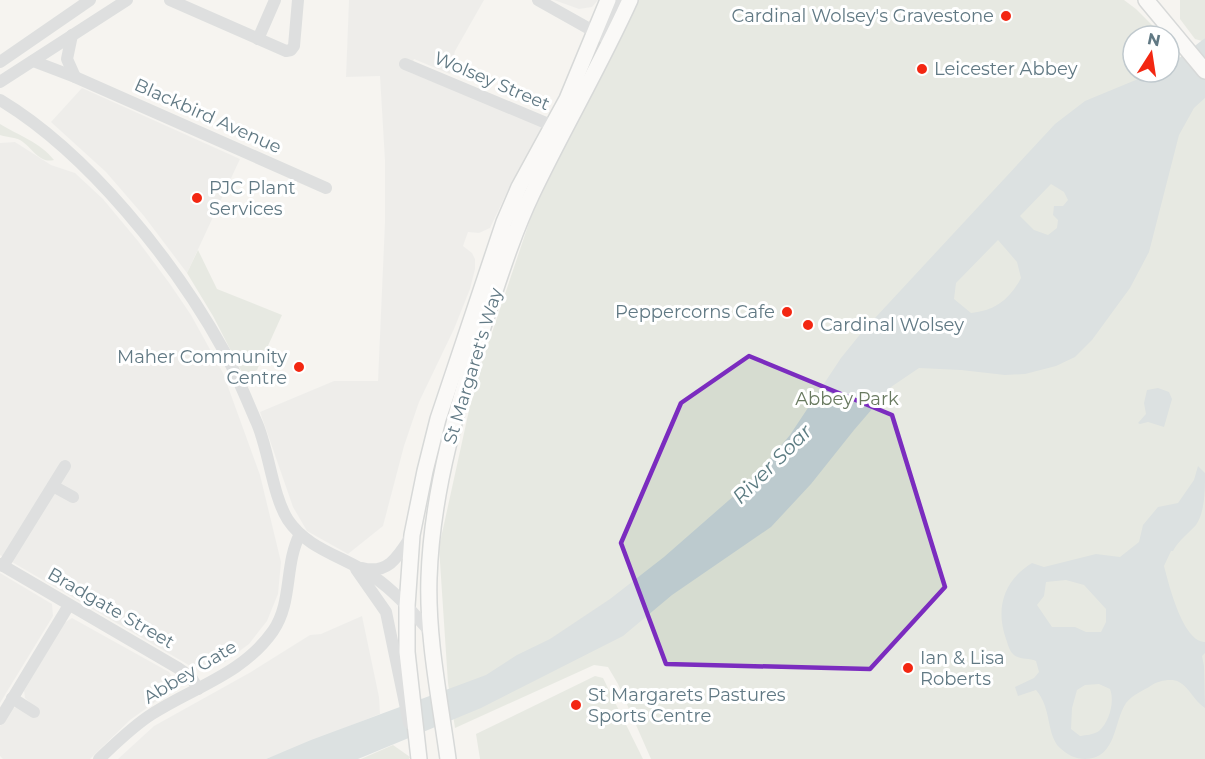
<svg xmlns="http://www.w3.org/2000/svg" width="1205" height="759" font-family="Montserrat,sans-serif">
	<rect width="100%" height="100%" fill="#f5f4f0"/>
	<g fill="#e5e5e3">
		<path d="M349,0h135l-29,51 -5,23 -36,-15 -5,13 132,54v4l-30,54 -21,44 -11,5 -11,-1 -5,14 9,7 3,6v10l-5,20 -16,40 -35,73 -15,44 -21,80 -35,28 -41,-23 -14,-24 -33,-95 74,-31h44l7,-159v-61l-5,-85 -34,1z"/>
		<path d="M554,0h44l-6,7 -13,2z"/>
		<path d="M82,88l158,71 -53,114 -43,-57 -38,-44 -55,-50z"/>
		<path d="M15,142l36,23 24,8 28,26 35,42 32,43 21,31 32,58 37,102 21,87 -3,32 -11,27 -18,23 -24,18 -33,5 -192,-112v-412z"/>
		<path d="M0,573l52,31 1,12 -53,87z"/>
		<path d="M362,616l17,81 1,17 -114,45h-148l36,-33 97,-54 59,-37 11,-1z"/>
		<path d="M72,618l97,54 5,8 -1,9 -43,31 -40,39h-87l-3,-3v-30l9,-17 21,-6 -5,-5 -1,-7 40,-68z"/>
	</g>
	<g fill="#d6dcd0">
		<path d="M635,0h489l12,9 27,27h-30v36h36v-28l36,44v671h-554l-33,-75 -10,-17 -14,-2 -139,63 -7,-45 -9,-136 36,-164 60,-178 28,-63z"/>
		<path d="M1180,0h25v38l-3,3 -7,-2 -15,-20z"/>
		<path d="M0,124c18,11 41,19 54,36 -15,4 -22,-13 -34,-20 -6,-3 -14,-3 -20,-5z"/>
		<path d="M198,250l19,39 65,26 -25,55 -13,6 -31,-60 -26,-43z"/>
		<path d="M595,676l8,2 40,81h-163l-4,-25z"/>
		<path d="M393,745l17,12 -1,2h-48z"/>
	</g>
	<g fill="#bccace" fill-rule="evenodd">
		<path d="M1205,38v60l-11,10 -15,27 -30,117 -19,36 -38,52 -17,17 -19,9 -31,8 -20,1 -44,-5 -42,-2 -28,19 -37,43 -43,54 -40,43 -99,68 -49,41 -142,72 -123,51h-92l45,-19 175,-65 31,-20 33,-16 60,-40 54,-42 88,-77 38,-45 51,-77 21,-26 193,-208 30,-23 70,-29h14v-6zM1051,184l13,8 4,8 -5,6h-9l-1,9 5,5 -1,8 -9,7 -14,-5 -14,-14zM998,240l19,22 4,16c-11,21 -26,33 -50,35l-17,-14 2,-16z"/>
		<path d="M1158,388l11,4 3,7 -8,28 -16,-5 -8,2 -2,-1 8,-9 -2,-11 3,-13z"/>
		<path d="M1198,466l7,7c0,17 0,39 -9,52 -8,9 -17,15 -23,26h-2l-7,15c5,19 19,76 41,76v11l-3,3 2,10 1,42c-11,-7 -16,-21 -26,-26 -7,-4 -21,-1 -27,3 -9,6 -19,9 -26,18 -13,20 -9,55 -41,56 -10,0 -17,-4 -25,-11 -14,-13 -8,-40 -24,-58l-18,6 -3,-9 19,-9 5,-6 -3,-11c-7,-3 -16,-1 -22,-6 -5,-4 -6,-11 -8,-16 -11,-31 -2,-59 26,-76l12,4 52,-13 24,3 19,-15 4,-17 15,-18 20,-4 16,-23zM1066,580l18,5 22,24v13l-5,10h-15l-11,-5h-23l-15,-22 7,-9 2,-14zM1099,684l11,5c5,13 -1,33 -11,42 -6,4 -13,4 -19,5l-9,-7 1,-21 5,-18 8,-5z"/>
	</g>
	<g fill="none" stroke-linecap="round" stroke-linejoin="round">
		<g stroke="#b2b8bb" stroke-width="18">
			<g id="major">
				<path d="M1146,0l59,71"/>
				<path d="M419,759l-12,-107v-46l5,-71 13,-64 13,-52 66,-197 15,-35 48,-88 41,-99"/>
				<path d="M448,759c-8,-59 -21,-121 -19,-181 3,-90 29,-175 57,-260 14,-42 27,-84 46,-124 31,-65 68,-128 98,-194"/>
			</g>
		</g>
		<g stroke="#c1c6c9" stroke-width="12">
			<path d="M170,0l116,51 5,-1 3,-4 4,-46"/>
			<path d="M538,0l73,41"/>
			<path d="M595,31l9,-2 17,-29"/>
			<path d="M72,35l-5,24 8,18"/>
			<path d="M258,39l17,-39"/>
			<path d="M33,61l42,16 251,111"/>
			<path d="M0,62l90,-62"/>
			<path d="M405,64l153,64"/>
			<path d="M0,82l127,-82"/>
			<path d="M0,100c88,53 175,162 224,251 12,22 22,47 32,70 13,28 16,74 32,99 20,30 58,37 86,57 22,15 40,37 58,57"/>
			<path d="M53,486l20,11"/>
			<path d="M0,564l178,104 13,9 7,12"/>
			<path d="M3,566l62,-100"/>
			<path d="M362,568c27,7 37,-13 50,-33"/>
			<path d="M356,569l30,43 23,111"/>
			<path d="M12,698l22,14"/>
			<path d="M0,719l69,-114"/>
			<path d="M99,759c17,-16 34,-33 53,-45 42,-27 91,-40 121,-83 20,-29 11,-66 27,-97"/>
		</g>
		<use href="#major" stroke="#fff" stroke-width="15"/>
	</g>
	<path d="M0 0H1205V759H0ZM749,356l143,59 53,172 -75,82 -204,-5 -45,-121 60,-140z" fill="#f5f4f0" fill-opacity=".55" fill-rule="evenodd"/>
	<path fill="none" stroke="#7b2cbf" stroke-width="4.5" stroke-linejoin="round" d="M749,356l143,59 53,172 -75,82 -204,-5 -45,-121 60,-140z"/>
	<g fill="#f32712" stroke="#fff" stroke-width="2">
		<circle cx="1006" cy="16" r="6"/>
		<circle cx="922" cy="69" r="6"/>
		<circle cx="197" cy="198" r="6"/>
		<circle cx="787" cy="312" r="6"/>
		<circle cx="808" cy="325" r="6"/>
		<circle cx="299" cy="367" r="6"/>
		<circle cx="908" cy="668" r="6"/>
		<circle cx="576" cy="705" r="6"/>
	</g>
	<g text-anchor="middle" stroke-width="6" stroke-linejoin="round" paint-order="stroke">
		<g font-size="18" fill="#617984" stroke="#fff" text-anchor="start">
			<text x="994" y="22" text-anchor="end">Cardinal Wolsey's Gravestone</text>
			<text x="934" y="75">Leicester Abbey</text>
			<text x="209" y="194">PJC Plant<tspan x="209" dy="21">Services</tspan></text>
			<text x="775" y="318" text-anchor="end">Peppercorns Cafe</text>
			<text x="820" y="331">Cardinal Wolsey</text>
			<text x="287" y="363" text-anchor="end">Maher Community<tspan x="287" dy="21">Centre</tspan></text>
			<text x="920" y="664">Ian &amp; Lisa<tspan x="920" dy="21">Roberts</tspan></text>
			<text x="588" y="701">St Margarets Pastures<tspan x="588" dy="21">Sports Centre</tspan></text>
		</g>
		<g font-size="18" fill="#617984" stroke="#fff">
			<text transform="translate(492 81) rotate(23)" y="6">Wolsey Street</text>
			<text transform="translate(208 116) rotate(24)" y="6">Blackbird Avenue</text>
			<text transform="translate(473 366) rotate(-73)" y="6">St Margaret's Way</text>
			<text transform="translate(111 608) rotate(30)" y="6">Bradgate Street</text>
			<text transform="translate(190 672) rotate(-31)" y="6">Abbey Gate</text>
		</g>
		<g font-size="18" fill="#697a60" stroke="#fff">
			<text x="847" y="405">Abbey Park</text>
		</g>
		<g font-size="20" font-style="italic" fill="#5c7c82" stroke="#fff">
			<text transform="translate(772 464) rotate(-45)" y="7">River Soar</text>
		</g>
	</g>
	<g transform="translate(1151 54) rotate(12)"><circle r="28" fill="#ffffff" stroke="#c0c9ce" stroke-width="1.5"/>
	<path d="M0-4.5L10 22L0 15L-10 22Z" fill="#f32712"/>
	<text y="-9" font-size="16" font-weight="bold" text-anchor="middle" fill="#617984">N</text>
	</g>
</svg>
